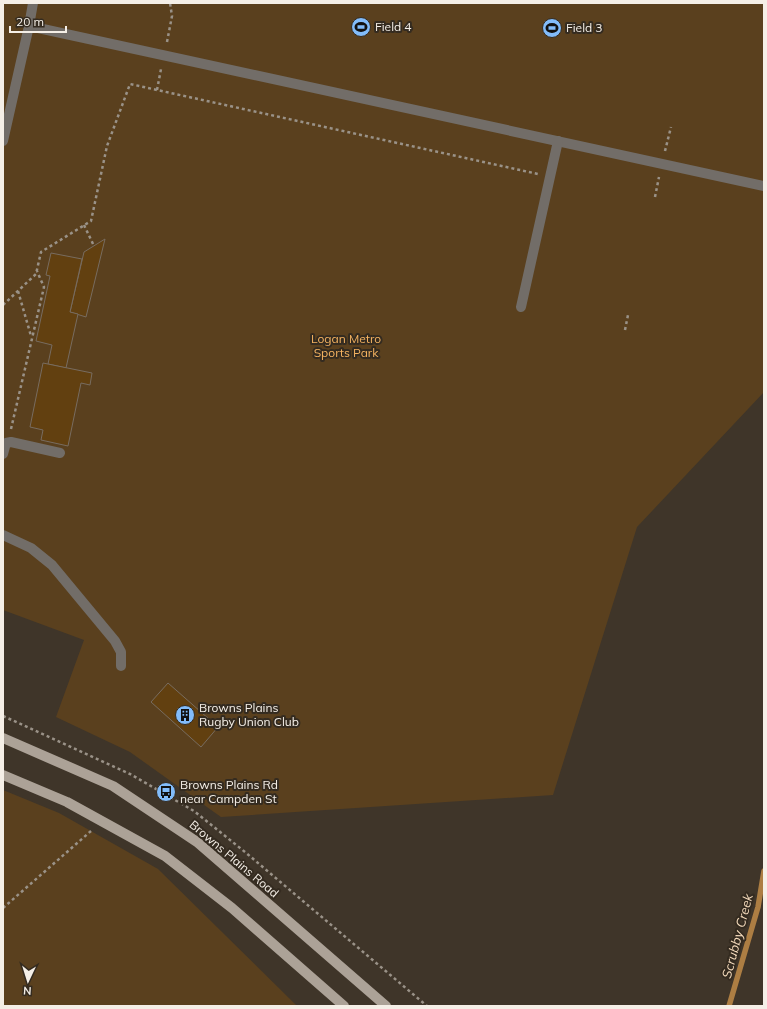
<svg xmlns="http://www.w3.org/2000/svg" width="767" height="1009" font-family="Mulish,sans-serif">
	<rect width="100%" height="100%" fill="#3f3529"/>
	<g fill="#5a401e">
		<path d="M3,3h761v389l-127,135 -84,268 -332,22 -91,-65 -74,-35 28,-77 -81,-30z"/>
		<path d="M3,790l56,23 99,56 139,137h-294z"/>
	</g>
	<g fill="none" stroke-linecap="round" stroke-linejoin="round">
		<path stroke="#ad7e43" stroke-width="5.5" d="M729,1006l29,-99 6,-36"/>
	</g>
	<g fill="#624010" stroke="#786c60">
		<path d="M105,239l-19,78 -16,-5 14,-60z"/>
		<path d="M51,253l31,6 -12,53 8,2 -12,54 -18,-4 4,-19 -16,-4 14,-65 -4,-1z"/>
		<path d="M43,363l49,10 -2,12 -9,-2 -13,63 -27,-6 2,-10 -13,-3z"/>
		<path d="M168,683l50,44 -17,20 -50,-45z"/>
	</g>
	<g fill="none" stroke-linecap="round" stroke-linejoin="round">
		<g stroke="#9a9288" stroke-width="2.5" stroke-dasharray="3 3" stroke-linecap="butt">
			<path d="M167,42l5,-26 -2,-13"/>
			<path d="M157,90l4,-21"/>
			<path d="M665,151l6,-24"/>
			<path d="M655,197l4,-20"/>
			<path d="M84,225l10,21"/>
			<path d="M18,291l13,45"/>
			<path d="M3,305l33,-31 5,-22 50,-31 16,-75 23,-62 408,90"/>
			<path d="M625,330l3,-15"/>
			<path d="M11,429l33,-142 -7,-16"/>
			<path d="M3,716l127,58 64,37 51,41 182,154"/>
			<path d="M3,908l88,-77"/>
		</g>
		<g stroke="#726d68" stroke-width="10">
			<path d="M29,26l735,160"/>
			<path d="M521,307l37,-166"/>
			<path d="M3,454l3,-11 5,-1 49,11"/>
			<path d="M3,535l28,13 21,17 63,76 6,11v14"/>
		</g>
		<path stroke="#726d68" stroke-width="10" d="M3,141l26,-115 4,-23"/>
		<g stroke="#aca297" stroke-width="10">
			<path d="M3,738l110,48 84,56 189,164"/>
			<path d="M3,775l64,27 98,54 67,52 112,98"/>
		</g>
	</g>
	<defs>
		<g id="stadium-disc" transform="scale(1)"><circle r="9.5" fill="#82bcfa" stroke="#342b20"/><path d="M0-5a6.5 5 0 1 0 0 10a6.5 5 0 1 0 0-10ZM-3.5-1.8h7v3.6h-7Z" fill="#111"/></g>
		<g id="building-disc" transform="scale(1)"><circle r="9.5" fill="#82bcfa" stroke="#342b20"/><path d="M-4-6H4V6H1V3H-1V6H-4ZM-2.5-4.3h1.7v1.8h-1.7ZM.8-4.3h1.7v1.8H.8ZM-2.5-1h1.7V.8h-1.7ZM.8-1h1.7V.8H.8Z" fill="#111"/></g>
		<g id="bus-disc" transform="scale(1)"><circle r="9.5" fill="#82bcfa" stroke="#342b20"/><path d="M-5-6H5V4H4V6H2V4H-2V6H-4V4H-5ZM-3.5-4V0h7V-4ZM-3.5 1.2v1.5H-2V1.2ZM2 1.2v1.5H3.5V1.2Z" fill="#111"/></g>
	</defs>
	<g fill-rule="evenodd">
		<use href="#stadium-disc" x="361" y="27"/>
		<use href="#stadium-disc" x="552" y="28"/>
		<use href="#building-disc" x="185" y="715"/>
		<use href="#bus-disc" x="166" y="792"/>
	</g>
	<g text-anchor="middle" stroke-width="4" stroke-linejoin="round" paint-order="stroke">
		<g font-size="12" fill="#f5efe7" stroke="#342b20" text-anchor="start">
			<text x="375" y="31">Field 4</text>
			<text x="566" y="32">Field 3</text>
			<text x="199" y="712">Browns Plains<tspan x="199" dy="14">Rugby Union Club</tspan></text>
			<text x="180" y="789">Browns Plains Rd<tspan x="180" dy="14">near Campden St</tspan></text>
		</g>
		<g font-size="12" fill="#f6b461" stroke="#342b20">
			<text x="346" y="343">Logan Metro<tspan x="346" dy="14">Sports Park</tspan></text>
		</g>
		<g font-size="12" fill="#f5efe7" stroke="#342b20">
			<text transform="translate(234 859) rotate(40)" y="4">Browns Plains Road</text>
		</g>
		<g font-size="13" font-style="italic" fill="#f6dcbd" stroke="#342b20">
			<text transform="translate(737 936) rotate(-75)" y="5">Scrubby Creek</text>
		</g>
	</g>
	<rect width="767" height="1009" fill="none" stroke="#f5efe7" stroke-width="8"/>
	<g transform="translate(28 981) rotate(184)" stroke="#342b20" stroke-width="3" paint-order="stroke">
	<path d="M0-3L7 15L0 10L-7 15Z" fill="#f5efe7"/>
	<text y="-6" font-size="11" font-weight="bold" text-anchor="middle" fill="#f5efe7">N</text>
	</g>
	<path d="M10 26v6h56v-6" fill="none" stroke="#f5efe7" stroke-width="2"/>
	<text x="16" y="26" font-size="12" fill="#f5efe7" stroke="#342b20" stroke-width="3" paint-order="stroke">20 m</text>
</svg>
